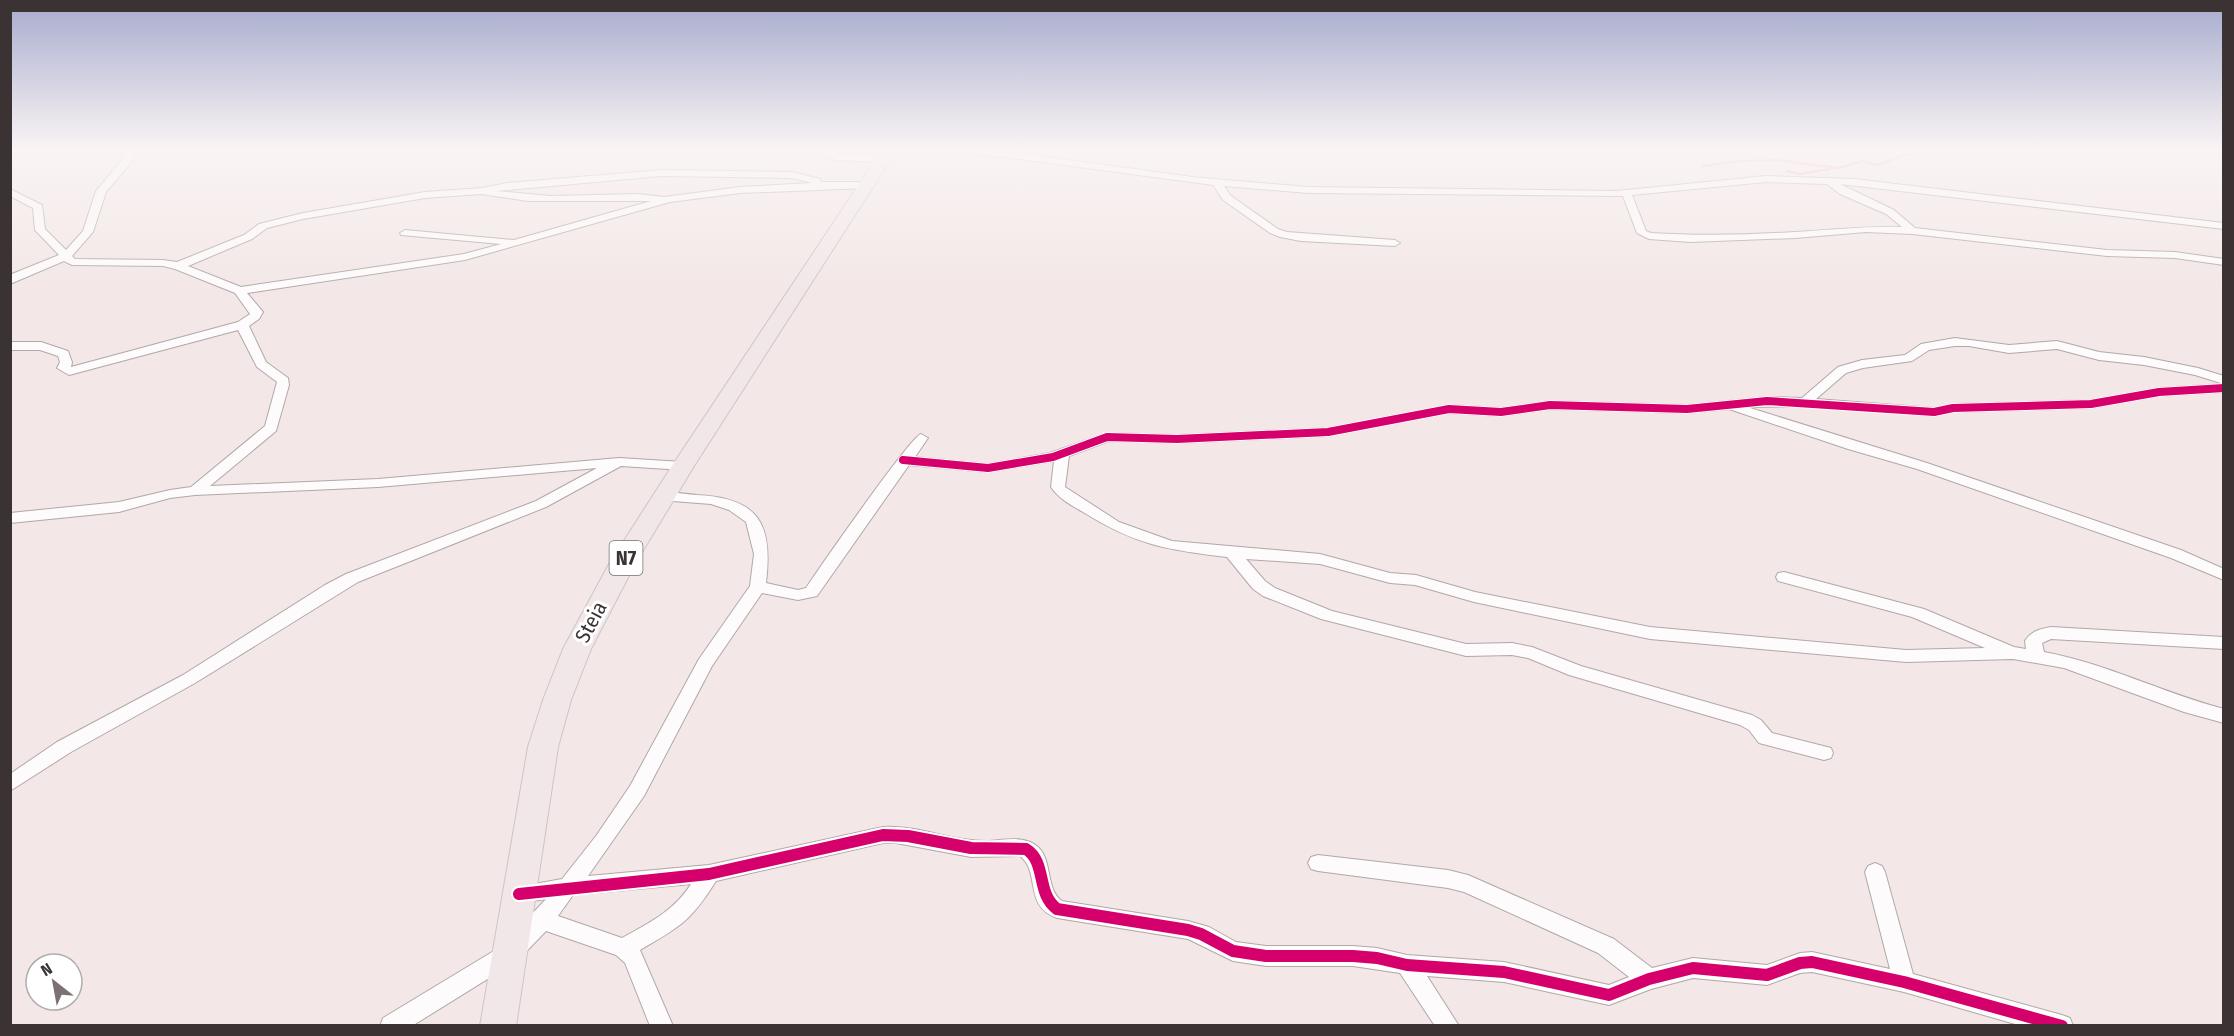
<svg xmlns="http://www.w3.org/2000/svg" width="2234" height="1036" font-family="'Fira Sans Condensed',sans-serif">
	<rect width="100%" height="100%" fill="#f3e7e7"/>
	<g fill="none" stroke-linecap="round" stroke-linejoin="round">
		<g stroke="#e5a0a7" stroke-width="2">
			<path d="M1703,166l37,-5 37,-1 61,8 25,-7 14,4 30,-11 23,-1 5,-5"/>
			<path d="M1787,171l13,3 30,-5"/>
		</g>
		<g stroke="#b1a8a8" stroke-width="2">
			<g id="minor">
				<path d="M126,148h10l-3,12 -27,32 -13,40 -21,24 3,3 88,1 14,2 67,-27 15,-11 44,-11 122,-21 58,-4 24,-5 154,-13 131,2 28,7 1,3h46l5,3 -5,3 -127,5 -70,9 -205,58 -218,33 16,19 -4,7 -10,7 17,36 22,16 1,7 -13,46 -66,55 168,-7 241,-21 64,4 7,4 -7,4 -62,-4 -75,41 -188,75 -163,101 -124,69 -61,39v-17l47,-32 126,-67 142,-90 21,-11 190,-73 61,-33 -219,19 -183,8 -25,3 -51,14 -109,11v-10l109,-11 51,-12 21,-3 74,-61 12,-44 -20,-15 -19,-37 -169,45 -12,-7 3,-6 -2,-6 -18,-6h-30v-8h31l27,9 4,11 -1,5 167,-45 12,-8 -15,-21 -60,-24 -12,-3 -91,-1 -8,-4 -54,23 2,-10 47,-19 -24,-25 -2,-22 -23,-12v-7l32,16 3,24 21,21 17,-19 13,-40 27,-32zM661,176l131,2 20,5 -72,4 -76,10 -26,-3 -88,2 -54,-5zM481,194l47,7h123l-137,39 -109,-10 -5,3 1,2 100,9 -37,10 -223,33 -53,-21 64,-27 15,-11 36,-9 122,-21z"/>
				<path d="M815,148h12l10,6 46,2 5,3 -5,3 -48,-2z"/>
				<path d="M918,148l86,3 188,26 116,10 309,4 149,-15 88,3 370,44v6l-384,-45 54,26 21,18 192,22 68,2 49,7v6l-49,-7 -68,-2 -195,-22 -46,-2 -71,6 -105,4 -41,-3 -12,-6 -14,-37 -315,-3 -84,-7 7,10 47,33 9,3 108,8 5,3 -5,3 -94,-5 -21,-4 -10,-4 -47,-33 -10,-15 -209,-28 -81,-6zM1766,182l61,2 13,10 46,20 16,13c-37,-1 -71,3 -107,5 -48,3 -96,4 -144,1l-5,-2 -14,-36z"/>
				<path d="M1955,338l54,7 48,-4 42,11 45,5 54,11 26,8v8l-29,-9 -51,-10 -45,-5 -42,-11 -48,4 -40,-7h-14l-26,4 -17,11 -49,7 -17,5 -30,26 118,9 19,-4 138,-4 68,-12 65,-4v8l-65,4 -68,12 -138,4 -19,4 -129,-10 -58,1 180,56 254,87 43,19v11l-53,-22 -254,-89 -69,-20 -119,-40 -42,4 -137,-4 -49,7 -52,-3 -121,23 -151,7 -68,-2 -40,15 -4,31 54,35 53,19 148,13 70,19 26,2 59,17 175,35 256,23 79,-2 -73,-31 -134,-36 -2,-4 2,-4 6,-1 140,37 90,38 12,2 -1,-8c6,-10 15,-12 26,-14l173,10v12l-173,-10 -9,4 2,9c61,11 119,41 180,57v14l-40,-11 -120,-44 -51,-9 -107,3 -256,-23 -176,-37 -59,-17 -25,-2 -70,-19 -74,-5 19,22 10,7 57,23 134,33 46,-1 20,4 49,19 171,49 9,5 11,13 59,15 2,5 -2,5 -7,2 -65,-17 -10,-13 -9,-5 -171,-50 -41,-17 -16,-3 -46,1 -145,-37 -58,-23 -10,-7 -26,-32c-59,-7 -92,-12 -144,-45 -12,-7 -24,-13 -32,-25l3,-26 -66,11 -79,-7 -92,131 -19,4 -36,-7 -50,73 -68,130 -56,80 121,-11 174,-38c36,-2 70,15 106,14 15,-1 36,-6 49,6 15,14 7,42 24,54l126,20 21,6 27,15 30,4h87l24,2 30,7 97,7 105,23 20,-8 -31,-24 -134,-61 -16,-4 -130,-17 -7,-2 -3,-6 3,-6 7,-2 130,15 20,5 146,64 38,29 41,-10 74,7 33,-12 12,-1 78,17 -25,-97 3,-6 7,-3 7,3 3,6 28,102 149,41 8,3 3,8h-51l-118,-34 -92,-20 -12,1 -33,12 -74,-7 -42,11 -42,16 -105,-23 -77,-6 32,50h-24l-35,-53 -47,-7h-87l-33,-5 -45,-22 -131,-21c-34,-12 -16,-46 -37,-62l-49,1 -75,-14h-13l-167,38c-25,40 -36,46 -76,69l33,76h-23l-25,-63 -9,-8 -70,-24 -28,29 -106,66h-32l3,-8 119,-72 44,-47 -27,4 -7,-3 -3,-6 3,-6 50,-9 34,-43 34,-50 69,-127 51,-73 4,-32 -8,-32 -17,-12 -18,-6 -51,-4 -2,-3 2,-3c11,-3 25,0 37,1 63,3 76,30 69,88l32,7 8,-2c14,-21 105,-152 115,-154l7,4 -13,19 73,7 62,-11 57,-20 70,2 151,-7 121,-23 52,3 49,-7 137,4 80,-8 35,1 36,-31 24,-7 43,-5 16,-11zM691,884c-17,27 -42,39 -69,54l-64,-22 15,-21z"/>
			</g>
		</g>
		<g stroke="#ccc5c6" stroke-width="2">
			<path id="primary" d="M883,148h15l-204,318 -59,98 -44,85 -20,51 -13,47 -42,279h-36l48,-279 15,-47 20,-51 46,-85 63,-98z"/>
		</g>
		<use href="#minor" fill="#fdfbfb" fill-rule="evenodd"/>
		<use href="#primary" fill="#f1e7e8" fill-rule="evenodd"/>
		<g stroke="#fff" stroke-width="10">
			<path id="cycleway-far1" d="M903,460l85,8 65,-11 54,-20 70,2 151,-7 121,-23 52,3 49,-7 137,4 80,-8 167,11 19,-4 138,-4 68,-12 65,-4"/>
		</g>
		<g stroke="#fff" stroke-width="16">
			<path id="cycleway" d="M519,894l190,-20 174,-39 25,1 63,12 55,1c21,13 10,45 31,60l131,21 13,4 32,17 33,5h87l24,2 30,7 97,7 105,23 40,-16 44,-11 74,7 33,-12 12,-1 92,20 158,44"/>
		</g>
		<use href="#cycleway-far1" stroke="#d6006c" stroke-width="8"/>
		<use href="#cycleway" stroke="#d6006c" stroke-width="12"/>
	</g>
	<linearGradient id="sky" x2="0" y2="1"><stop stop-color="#a7acce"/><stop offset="0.51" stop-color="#faf4f4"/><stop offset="1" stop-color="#faf4f4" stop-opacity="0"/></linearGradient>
	<rect width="2234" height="293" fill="url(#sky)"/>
	<g text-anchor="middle" stroke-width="6" stroke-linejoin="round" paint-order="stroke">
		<rect fill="#fff" stroke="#767070" stroke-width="1.5" x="609.5" y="541" width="33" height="34" rx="4.5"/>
		<g font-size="20" font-weight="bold" fill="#3b3233">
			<text x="626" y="565">N7</text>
		</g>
		<g font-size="21" fill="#3b3233" stroke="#fff">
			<text transform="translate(591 622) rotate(-62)" y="7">Steia</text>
		</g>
	</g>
	<rect width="2234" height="1036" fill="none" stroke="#3b3233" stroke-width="24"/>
	<g transform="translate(54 982) rotate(329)"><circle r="28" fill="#ffffff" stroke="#b1adad" stroke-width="1.5"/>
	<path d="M0-4.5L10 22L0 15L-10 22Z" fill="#7b7172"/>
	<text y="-9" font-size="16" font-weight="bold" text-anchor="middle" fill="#3b3233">N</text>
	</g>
</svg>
